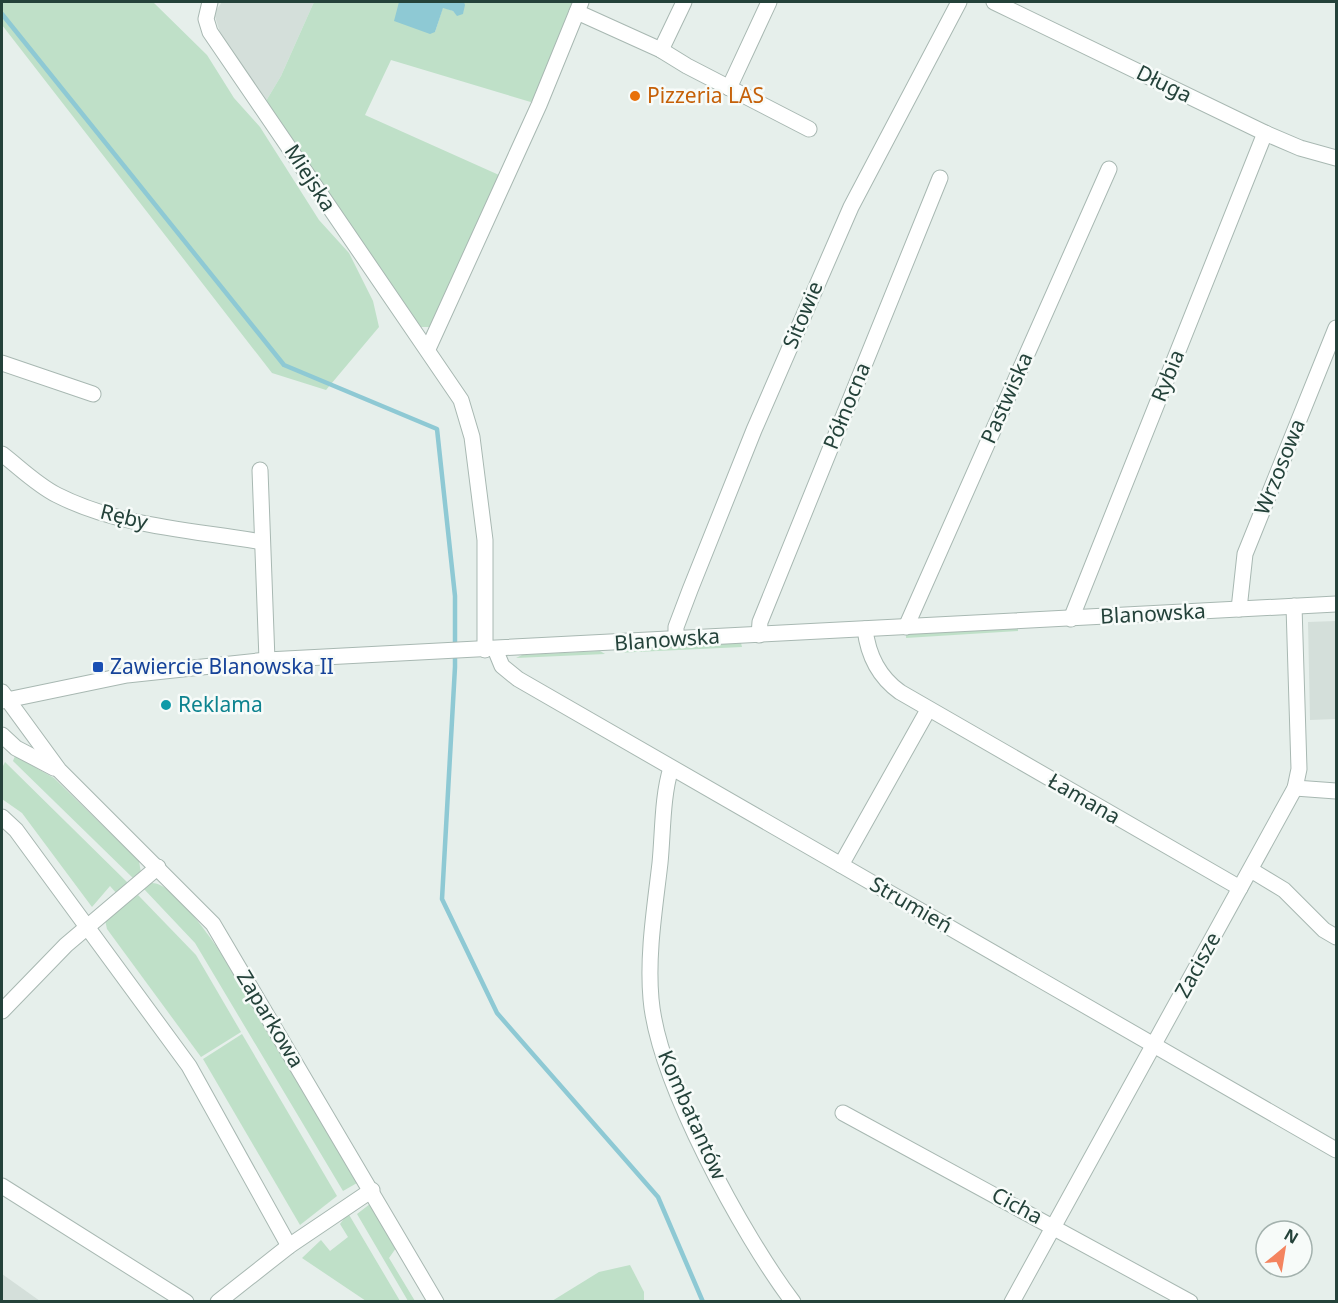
<svg xmlns="http://www.w3.org/2000/svg" width="1338" height="1303" font-family="'Noto Sans',sans-serif">
	<rect width="100%" height="100%" fill="#e6efeb"/>
	<g fill="#d4dfda">
		<path d="M222,2h92l-33,74 -15,25 -46,-68 -6,-20z"/>
		<path d="M1336,621v98l-26,1 -2,-98z"/>
		<path d="M2,1274l38,27h-38z"/>
	</g>
	<g fill="#bfe0c8">
		<path d="M2,2h151l54,53 27,43 26,29 59,93 30,33 24,48 6,26 -53,63 -54,-17 -270,-348z"/>
		<path d="M314,2h85v2l36,28 8,-25 10,4 4,4 6,-2 1,-11h111l-41,101 -143,-43 -26,55 134,60 -69,152h-9l-15,-20 -140,-206 15,-25z"/>
		<path d="M1018,627v4l-112,7v-5z"/>
		<path d="M741,643l1,4 -127,6 6,-3z"/>
		<path d="M600,651l5,3 -89,4 6,-3z"/>
		<path d="M15,756l39,22 85,83 2,12 -6,7 -122,-119z"/>
		<path d="M5,762l125,123 -12,10 -8,-9 -18,21 -70,-94 -20,-14v-31z"/>
		<path d="M152,883c21,0 58,54 70,71l135,229 -14,8 -148,-248 -52,-55z"/>
		<path d="M138,895l58,60 45,77 -40,25 -94,-128 -2,-9z"/>
		<path d="M242,1034l95,162 -37,29 -97,-166z"/>
		<path d="M370,1204l26,44 -7,10 26,43h-7l-51,-87z"/>
		<path d="M348,1213l52,88h-34l-64,-43 19,-18 9,11 18,-14 -8,-13z"/>
		<path d="M630,1265l14,27v9h-92l47,-29z"/>
	</g>
	<path fill="#8ec9d4" d="M399,2h65l1,3 -2,9 -6,2 -4,-5 -10,-3 -8,24 -5,2 -36,-13z"/>
	<g fill="none" stroke-linecap="round" stroke-linejoin="round">
		<path stroke="#8ec9d4" stroke-width="4.5" d="M2,14l282,351 153,64 18,167v71l-13,232 55,114 161,184 45,105"/>
		<g stroke="#a8b8b2" stroke-width="17">
			<g id="minor">
				<path d="M210,2l-4,17 4,13 251,368 11,37 13,103v110"/>
				<path d="M994,2l271,131 35,15 36,10"/>
				<path d="M577,12l84,38 26,16 122,63"/>
				<path d="M661,50l23,-48"/>
				<path d="M729,88l40,-86"/>
				<path d="M428,349l111,-244 42,-103"/>
				<path d="M2,363l91,31"/>
				<path d="M2,454c17,13 35,31 55,41 63,32 136,35 205,47"/>
				<path d="M260,470l7,190"/>
				<path d="M1239,609l6,-55 91,-226"/>
				<path d="M1071,619l194,-486"/>
				<path d="M906,627l203,-458"/>
				<path d="M865,629c3,26 14,48 35,63l340,196"/>
				<path d="M759,635l1,-13 180,-444"/>
				<path d="M676,639v-12l14,-37 64,-160 97,-223 108,-205"/>
				<path d="M495,649l7,17 16,13 818,471"/>
				<path d="M2,692l57,78 154,154 223,378"/>
				<path d="M2,701l125,-26 140,-15 1069,-56"/>
				<path d="M2,735l14,13 38,20"/>
				<path d="M671,768c-9,29 -8,65 -11,95 -5,44 -13,91 -9,136 7,82 92,237 142,303"/>
				<path d="M1295,788l41,3"/>
				<path d="M2,817l14,13 173,236 100,180"/>
				<path d="M841,865l87,-155"/>
				<path d="M1251,870l33,20 40,40 12,7"/>
				<path d="M2,1011l64,-66 92,-78"/>
				<path d="M843,1113l347,189"/>
				<path d="M2,1186l184,116"/>
				<path d="M218,1302l71,-56 83,-56"/>
				<path d="M1012,1302l283,-514 4,-19 -5,-163"/>
			</g>
		</g>
		<use href="#minor" stroke="#fff" stroke-width="15"/>
	</g>
	<circle fill="#e8710a" stroke="#f7fbf9" stroke-width="2" cx="635" cy="96" r="6"/>
	<rect fill="#1a4fb4" stroke="#f7fbf9" stroke-width="2" x="92" y="661" width="12" height="12" rx="3"/>
	<circle fill="#0f9aa8" stroke="#f7fbf9" stroke-width="2" cx="166" cy="705" r="6"/>
	<g text-anchor="middle" stroke-width="5" stroke-linejoin="round" paint-order="stroke">
		<g font-size="21" fill="#24423a" stroke="#f7fbf9">
			<text transform="translate(1164 84) rotate(26)" y="7">Długa</text>
			<text transform="translate(310 178) rotate(57)" y="7">Miejska</text>
			<text transform="translate(803 315) rotate(-67)" y="7">Sitowie</text>
			<text transform="translate(1168 376) rotate(-68)" y="7">Rybia</text>
			<text transform="translate(1007 398) rotate(-66)" y="7">Pastwiska</text>
			<text transform="translate(847 406) rotate(-68)" y="7">Północna</text>
			<text transform="translate(1280 467) rotate(-68)" y="7">Wrzosowa</text>
			<text transform="translate(124 517) rotate(14)" y="7">Ręby</text>
			<text transform="translate(1153 614) rotate(-3)" y="7">Blanowska</text>
			<text transform="translate(667 640) rotate(-4)" y="7">Blanowska</text>
			<text transform="translate(1084 799) rotate(30)" y="7">Łamana</text>
			<text transform="translate(911 905) rotate(30)" y="7">Strumień</text>
			<text transform="translate(1198 965) rotate(-61)" y="7">Zacisze</text>
			<text transform="translate(270 1019) rotate(59)" y="7">Zaparkowa</text>
			<text transform="translate(692 1115) rotate(66)" y="7">Kombatantów</text>
			<text transform="translate(1017 1206) rotate(28)" y="7">Cicha</text>
		</g>
		<g font-size="21" fill="#c56008" stroke="#f7fbf9" text-anchor="start">
			<text x="647" y="103">Pizzeria LAS</text>
		</g>
		<g font-size="21" fill="#164399" stroke="#f7fbf9" text-anchor="start">
			<text x="110" y="674">Zawiercie Blanowska II</text>
		</g>
		<g font-size="21" fill="#0d838f" stroke="#f7fbf9" text-anchor="start">
			<text x="178" y="712">Reklama</text>
		</g>
	</g>
	<rect width="1338" height="1303" fill="none" stroke="#24423a" stroke-width="6"/>
	<g transform="translate(1284 1249) rotate(30)"><circle r="28" fill="#f7fbf9" stroke="#a3b1ad" stroke-width="1.5"/>
	<path d="M0-4.5L10 22L0 15L-10 22Z" fill="#f4845f"/>
	<text y="-9" font-size="16" font-weight="bold" text-anchor="middle" fill="#24423a">N</text>
	</g>
</svg>
